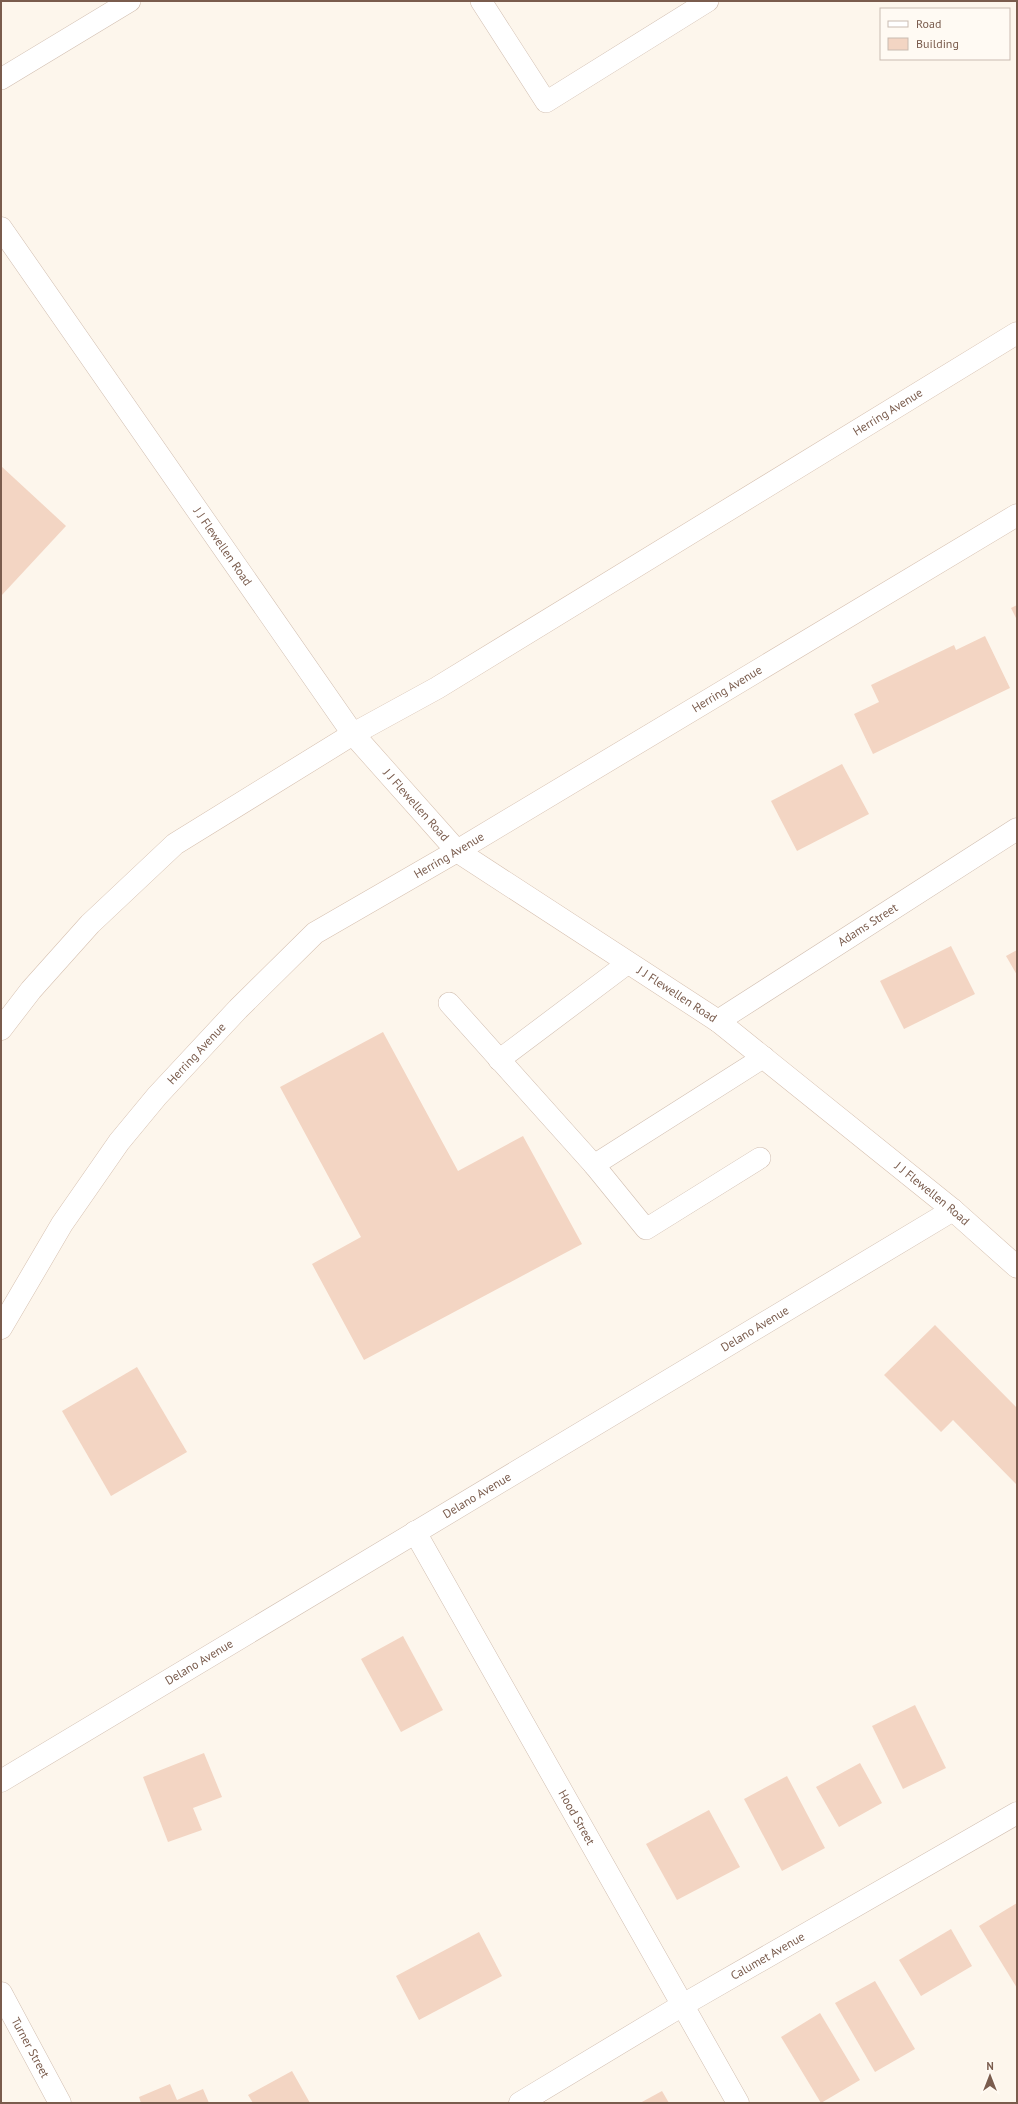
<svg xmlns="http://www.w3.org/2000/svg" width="1018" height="2104" font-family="'PT Sans',sans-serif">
	<rect width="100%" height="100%" fill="#fdf6ec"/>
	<g fill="#f3d5c3">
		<path d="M1,466l65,60 -65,70z"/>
		<path d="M1017,605v15l-6,-12z"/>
		<path d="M985,636l25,52 -137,66 -19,-40 25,-12 -8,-17 83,-40 2,5z"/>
		<path d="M842,764l27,50 -72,37 -26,-50z"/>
		<path d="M951,946l24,48 -71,35 -24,-48z"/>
		<path d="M1017,950v25l-11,-19z"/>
		<path d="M383,1032l75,139 65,-35 59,108 -218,116 -52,-96 49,-27 -81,-150z"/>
		<path d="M935,1325l82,83v77l-64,-65 -12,12 -57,-57z"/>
		<path d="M137,1367l50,85 -76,44 -49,-85z"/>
		<path d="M403,1636l40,74 -42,22 -40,-73z"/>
		<path d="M915,1705l31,63 -43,21 -31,-63z"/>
		<path d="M204,1753l18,44 -29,11 9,22 -34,12 -25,-65z"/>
		<path d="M860,1763l22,40 -43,24 -23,-40z"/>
		<path d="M787,1776l38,72 -43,23 -38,-72z"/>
		<path d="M709,1810l31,57 -63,33 -31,-56z"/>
		<path d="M1017,1903v85l-38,-62z"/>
		<path d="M951,1929l21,37 -51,30 -22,-36z"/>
		<path d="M479,1932l23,44 -83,44 -23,-44z"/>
		<path d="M875,1981l40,68 -40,23 -40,-69z"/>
		<path d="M820,2013l40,67 -39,23 -40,-66z"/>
		<path d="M292,2071l18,32h-57l-5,-8z"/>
		<path d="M170,2084l7,16 26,-11 6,14h-68l-2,-6z"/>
		<path d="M662,2091l7,12h-29z"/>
	</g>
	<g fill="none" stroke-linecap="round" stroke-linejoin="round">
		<g stroke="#d1beb0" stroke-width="22">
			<g id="lane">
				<path d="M481,1l65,101 162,-101"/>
				<path d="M1,79l129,-78"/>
				<path d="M449,1003l145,162 52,64 114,-71"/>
				<path d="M499,1060l129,-97"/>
				<path d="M594,1165l170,-108"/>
			</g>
		</g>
		<g stroke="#d1beb0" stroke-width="23">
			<g id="street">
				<path id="s1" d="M1,228l352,506"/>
				<path id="s2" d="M718,1021l299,-192"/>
				<path id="s3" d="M415,1532l323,571"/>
				<path id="s4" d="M1,1781l952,-571"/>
				<path id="s5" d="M1,1993l59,110"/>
				<path id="s6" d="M520,2103l161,-97 336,-193"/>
			</g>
		</g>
		<g stroke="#d6c0b0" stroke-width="23">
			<g id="secondary">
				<path id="s7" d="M353,734l104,117 261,170 235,189 64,57"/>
				<path id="s8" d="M1,1029l30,-39 59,-66 85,-80 178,-110 84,-46 580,-355"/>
				<path id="s9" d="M1,1328l61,-104 57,-82 38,-46 81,-87 77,-76 142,-82 560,-336"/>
			</g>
		</g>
		<use href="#lane" stroke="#fff" stroke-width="21"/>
		<use href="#street" stroke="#fff" stroke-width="22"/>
		<use href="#secondary" stroke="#fff" stroke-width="22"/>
	</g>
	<g text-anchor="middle" stroke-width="3" stroke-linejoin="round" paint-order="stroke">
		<g font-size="12" fill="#7a5c4d" stroke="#fffaf3">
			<text dy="4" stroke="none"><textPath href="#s8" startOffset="1088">Herring Avenue</textPath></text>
			<text dy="4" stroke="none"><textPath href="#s1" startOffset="388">J J Flewellen Road</textPath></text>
			<text dy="4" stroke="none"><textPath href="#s9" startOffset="986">Herring Avenue</textPath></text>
			<text dy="4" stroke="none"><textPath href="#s7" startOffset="95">J J Flewellen Road</textPath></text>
			<text dy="4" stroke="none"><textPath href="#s9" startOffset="662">Herring Avenue</textPath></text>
			<text dy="4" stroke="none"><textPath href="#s2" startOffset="178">Adams Street</textPath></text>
			<text dy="4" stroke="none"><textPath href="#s7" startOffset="419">J J Flewellen Road</textPath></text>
			<text dy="4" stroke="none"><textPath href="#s9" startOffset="338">Herring Avenue</textPath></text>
			<text dy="4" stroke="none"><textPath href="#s7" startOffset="743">J J Flewellen Road</textPath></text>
			<text dy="4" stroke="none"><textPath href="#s4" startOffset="879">Delano Avenue</textPath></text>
			<text dy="4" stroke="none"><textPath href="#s4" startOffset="555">Delano Avenue</textPath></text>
			<text dy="4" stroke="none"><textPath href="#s4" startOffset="231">Delano Avenue</textPath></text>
			<text dy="4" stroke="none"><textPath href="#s3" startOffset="328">Hood Street</textPath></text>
			<text dy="4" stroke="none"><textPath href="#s6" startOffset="288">Calumet Avenue</textPath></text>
			<text dy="4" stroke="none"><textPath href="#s5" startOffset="62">Turner Street</textPath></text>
		</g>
	</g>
	<rect width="1018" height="2104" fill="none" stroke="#7a5c4d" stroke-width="4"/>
	<rect x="880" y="8" width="130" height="52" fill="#fffaf3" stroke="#cabbb1"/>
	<rect x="888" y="21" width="20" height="6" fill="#ffffff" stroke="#cabbb1"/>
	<text x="916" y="28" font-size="12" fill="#7a5c4d">Road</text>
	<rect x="888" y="38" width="20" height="12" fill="#f3d5c3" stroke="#cabbb1"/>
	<text x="916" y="48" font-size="12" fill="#7a5c4d">Building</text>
	<g transform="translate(990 2076)" stroke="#fffaf3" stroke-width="3" paint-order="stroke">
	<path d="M0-3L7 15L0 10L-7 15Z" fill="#7a5c4d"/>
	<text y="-6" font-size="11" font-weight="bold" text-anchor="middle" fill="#7a5c4d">N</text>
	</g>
</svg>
